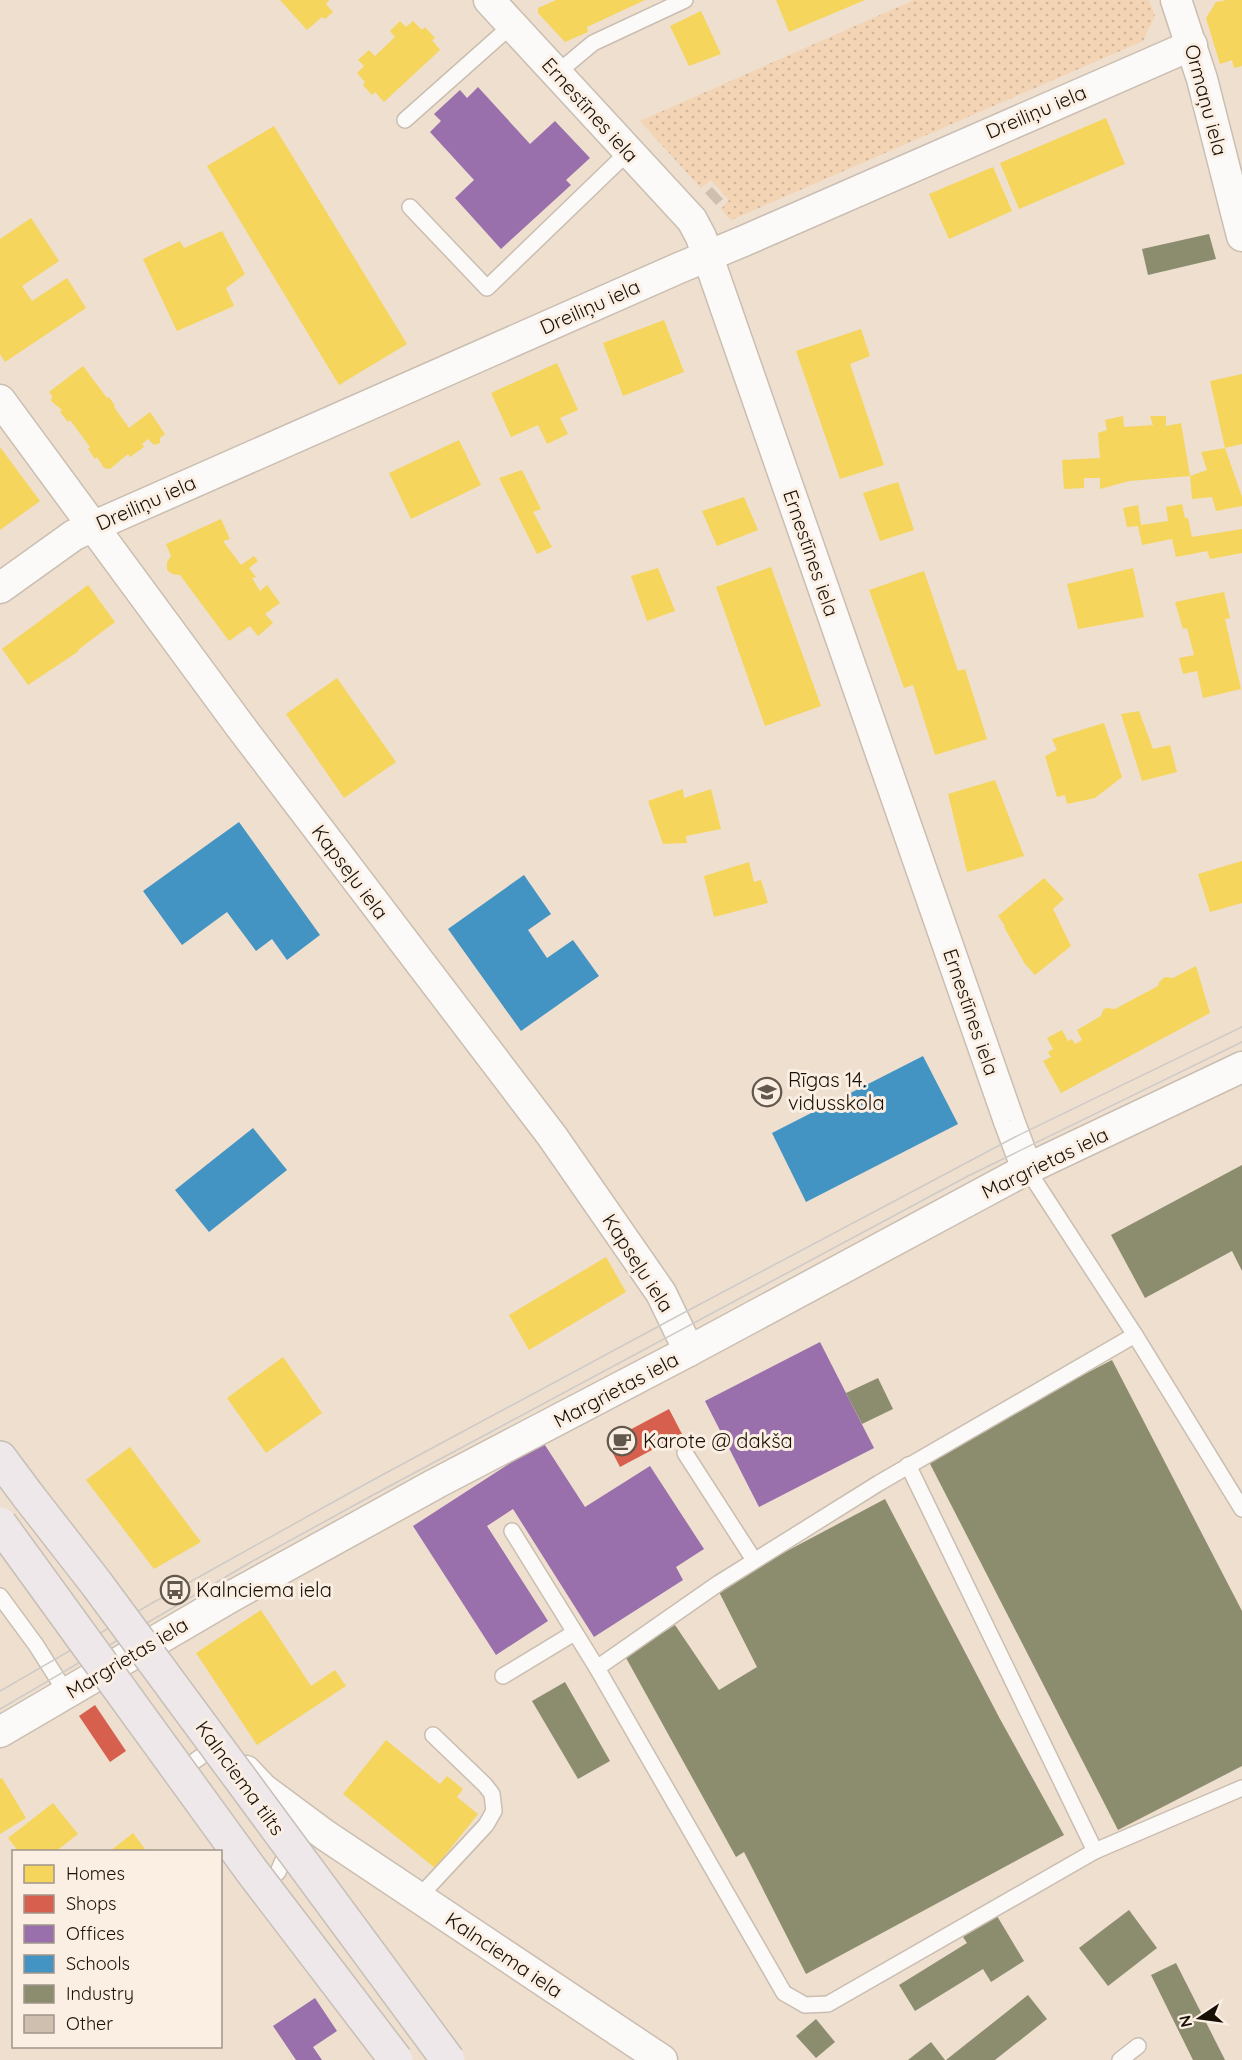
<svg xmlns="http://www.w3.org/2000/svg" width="1242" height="2060" font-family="Quicksand,sans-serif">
	<defs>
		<pattern id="grass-dots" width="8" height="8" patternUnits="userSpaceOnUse" patternTransform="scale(1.5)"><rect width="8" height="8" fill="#f3d4b4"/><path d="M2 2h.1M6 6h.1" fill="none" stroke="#d0b599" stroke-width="1.8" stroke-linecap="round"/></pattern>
	</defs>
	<rect width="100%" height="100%" fill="#eedfcf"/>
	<path fill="url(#grass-dots)" d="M914,0h235l6,16 -12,25 -412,179 -10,-11 8,-9 -18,-20 -10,8 -61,-67z"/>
	<g fill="#f6d55c">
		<path d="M280,0h49l-3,4 7,8 -8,7 -3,-2 -15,13z"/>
		<path d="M556,0h89l-58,27 1,5 -23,10 -27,-29v-5z"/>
		<path d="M776,0h89l-76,32z"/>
		<path d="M1227,0h15v66l-8,2 -2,-8 -12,4 -14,-46 10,-16z"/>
		<path d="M701,11l20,43 -32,12 -19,-40z"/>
		<path d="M400,21l6,6 7,-6 9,9 3,-3 10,11 -3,2 8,10 -56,52 -9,-10 -3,3 -9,-10 2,-3 -8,-9 7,-7 -6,-6 11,-10 6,6 20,-19 -5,-6z"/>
		<path d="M1106,118l19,46 -106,45 -19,-46z"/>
		<path d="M274,126l133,218 -68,41 -132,-219z"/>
		<path d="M993,167l19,44 -63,28 -20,-45z"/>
		<path d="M31,218l28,43 -37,25 10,15 35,-23 19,30 -81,54 -5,-8v-115z"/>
		<path d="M222,231l23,43 -19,14 8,18 -57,25 -34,-72 37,-18 4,7z"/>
		<path d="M664,320l20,52 -61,24 -20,-53z"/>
		<path d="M861,329l9,27 -20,8 34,101 -44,14 -44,-128z"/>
		<path d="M557,363l21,47 -18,8 8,16 -21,10 -9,-19 -27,12 -20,-44z"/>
		<path d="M83,366l24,32 2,-1 6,9 -1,1 15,21 21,-16 15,22 -5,4v5l-6,2 -6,-6 -6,5 2,3 -14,10 -2,-3 -18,15 -6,-1 -7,-11 -2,2 -7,-10 2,-2 -20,-27 -2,2 -8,-10 2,-2 -11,-9 1,-5 -3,-4z"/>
		<path d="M1242,374v70l-17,4 17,49v9l-26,5 -4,-14 -20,2 -2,-23 17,-6 -6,-18 24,-4 -15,-67z"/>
		<path d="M1123,416l1,11 29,-2 -3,-9h16v10l15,-3 9,53 -61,5 -29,8v-11h-16v10l-20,1 -2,-29 38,-2 -2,-25 9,-3 -2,-10z"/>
		<path d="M459,440l22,45 -70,34 -22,-46z"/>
		<path d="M0,447l40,54 -40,29z"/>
		<path d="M522,470l19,39 -8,3 19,35 -15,7 -38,-76z"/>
		<path d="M898,482l16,48 -34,11 -17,-48z"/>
		<path d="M744,497l14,33 -41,16 -15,-35z"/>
		<path d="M1182,504l3,14h3l4,19 50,-8v24l-32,6 -3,-8 -31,6 -4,-18 -30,6 -4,-19 -11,1 -4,-19 15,-3 3,20 27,-4 -2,-14z"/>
		<path d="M221,519l9,20 -7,2 18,24 13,-9 4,5 -9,7 7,9 -4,1 8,13 7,-6 13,18 -15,11 8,9 -15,13 -8,-10 -21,15 -49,-66 -8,-1 -5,-4v-8l4,-6 -5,-12z"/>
		<path d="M771,567l50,139 -56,20 -49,-139z"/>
		<path d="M658,568l17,43 -28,10 -16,-45z"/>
		<path d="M1133,568l11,49 -66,12 -11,-45z"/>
		<path d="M924,571l34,100 7,-2 22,70 -52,16 -22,-70 -9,3 -35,-98z"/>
		<path d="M88,585l27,37 -37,28 1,1 -51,34 -26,-36z"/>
		<path d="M1224,592l6,26 -5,1 16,70 -38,9 -6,-27 -14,3 -4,-16 15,-3 -7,-27 -4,1 -8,-27z"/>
		<path d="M337,678l59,84 -52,36 -58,-84z"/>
		<path d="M1139,711l14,38 17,-4 7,27 -35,9 -21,-67z"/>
		<path d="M1104,723l18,54 -27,21 -28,6 -2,-9 -8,2 -12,-41 12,-6 -5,-11z"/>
		<path d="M995,780l29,76 -57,16 -19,-78z"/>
		<path d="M683,789l1,9 27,-9 10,40 -35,7 1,7 -24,1 -15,-43z"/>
		<path d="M1242,861v42l-32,9 -12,-38z"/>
		<path d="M749,862l5,20 7,-2 7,23 -54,14 -10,-41z"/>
		<path d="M1044,878l20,21 -11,10 18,37 -36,29 -10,-11 -21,-37 1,-1 -7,-10z"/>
		<path d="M1196,966l14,47 -149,80 -18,-32 8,-4 -3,-5 5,-3 -6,-11 15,-8 6,11 4,-2 3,5 7,-4 -5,-10 24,-14 2,-6 3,-2 9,1 43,-23 1,-4 6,-5 8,1z"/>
		<path d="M606,1257l20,35 -97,58 -20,-35z"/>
		<path d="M283,1357l39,56 -56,40 -39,-55z"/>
		<path d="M130,1447l71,95 -47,27 -68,-89z"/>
		<path d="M261,1610l50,76 24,-16 11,16 -89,59 -61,-92z"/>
		<path d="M386,1740l54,44 7,-8 16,13 -6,8 21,17 -43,54 -92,-74z"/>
		<path d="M2,1778l24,40 -26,16v-55z"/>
		<path d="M53,1803l25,31 -23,18h-36l-11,-14z"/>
		<path d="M133,1833l14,19h-38z"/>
	</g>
	<g fill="#d6604d">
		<path d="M669,1409l13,25 -62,33 -13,-25z"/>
		<path d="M95,1705l31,46 -16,11 -31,-46z"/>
	</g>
	<g fill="#9970ab">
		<path d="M478,87l52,57 25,-23 35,37 -24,22 5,5 -70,64 -46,-51 19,-18 -44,-48 11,-11 -7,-7 26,-24 7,8z"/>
		<path d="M820,1342l54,106 -115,59 -54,-106z"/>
		<path d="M543,1442l42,65 65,-41 54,83 -28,18 7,13 -89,57 -81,-128 -26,17 61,95 -52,34 -83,-129z"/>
		<path d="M315,1998l22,33 -24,16 9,13h-26l-23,-34z"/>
	</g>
	<g fill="#4393c3">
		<path d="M239,822l81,113 -33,25 -15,-21 -16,12 -29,-39 -45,33 -39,-54z"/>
		<path d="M524,875l27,39 -23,16 19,28 26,-18 26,36 -78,55 -73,-102z"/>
		<path d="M923,1056l35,68 -152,78 -34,-69z"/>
		<path d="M253,1128l34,42 -78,62 -34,-42z"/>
	</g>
	<g fill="#8c8c6e">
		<path d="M1209,234l7,25 -68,16 -6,-26z"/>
		<path d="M1242,1165v106l-10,-20 -87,47 -34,-63z"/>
		<path d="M1112,1360l130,251v155l-124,64 -192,-374z"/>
		<path d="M878,1378l15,31 -31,15 -16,-31z"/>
		<path d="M885,1499l115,220 64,116 -258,139 -62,-122 -8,5 -111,-201 50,-31 44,65 38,-23 -40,-79z"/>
		<path d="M565,1682l45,79 -32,18 -46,-78z"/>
		<path d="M1129,1910l28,38 -49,38 -29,-38z"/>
		<path d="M997,1916l27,45 -33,21 -8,-13 -68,42 -16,-26 68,-42 -4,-6z"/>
		<path d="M1176,1963l49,97h-32l-42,-85z"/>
		<path d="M1028,1995l19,24 -52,41h-49z"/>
		<path d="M816,2019l19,23 -19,16 -20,-22z"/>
		<path d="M931,2042l14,18h-37z"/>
	</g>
	<path fill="#cfbfae" d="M712,187l11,12 -7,6 -11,-12z"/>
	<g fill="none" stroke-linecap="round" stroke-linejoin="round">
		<g stroke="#cabeb1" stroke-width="18">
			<g id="lane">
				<path d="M557,73l36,-30 92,-43"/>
				<path d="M405,120l107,-95"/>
				<path d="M410,207l77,81 141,-136"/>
				<path d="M1027,1169l108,166 107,174"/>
				<path d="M685,1453l69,107"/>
				<path d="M908,1465l187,386"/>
				<path d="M512,1531l85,137 187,325 21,12 23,-1 267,-153 147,-63"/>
				<path d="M0,1596l36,49 31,49"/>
				<path d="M597,1668l122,-85 160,-100 256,-148"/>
				<path d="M503,1676l71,-43"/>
				<path d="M177,1774l41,-30"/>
				<path d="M261,1888l17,-16 11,-26"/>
				<path d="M418,1898l68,-73 8,-14 -2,-17 -7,-9 -52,-50"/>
				<path d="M1120,2060l18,-14"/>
			</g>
		</g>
		<g stroke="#cabeb1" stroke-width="33">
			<g id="street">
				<path d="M489,0l203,220 9,17 308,884 18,48"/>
				<path d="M1176,0l26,79 40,157"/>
				<path d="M0,400l240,326 312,410 109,157 28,58"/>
				<path d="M0,588l74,-53 605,-267 67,-28 446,-195"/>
				<path d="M0,1732l234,-137 201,-111 254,-133 338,-182 215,-102"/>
				<path d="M246,1771l17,18 62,46 337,225"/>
			</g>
		</g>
		<g stroke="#c6bfb7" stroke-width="36">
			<path id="primary" d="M0,1458l29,39"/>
		</g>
		<use href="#lane" stroke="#fcfaf8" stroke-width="15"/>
		<use href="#street" stroke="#fcfaf8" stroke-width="30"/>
		<use href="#primary" stroke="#eee8eb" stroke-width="33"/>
		<g stroke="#cecac6" stroke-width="1.5">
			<path d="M0,1691l154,-89 217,-121 303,-163 341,-181 227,-110"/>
			<path d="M0,1709l251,-147 122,-67 595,-319 274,-134"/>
		</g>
		<g stroke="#c6bfb7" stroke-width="36" stroke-linecap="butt">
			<g id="primary-bridge">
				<path d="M29,1497l67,86 352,477"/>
				<path d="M0,1524l251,346 145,190"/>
			</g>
		</g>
		<use href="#primary-bridge" stroke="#eee8eb" stroke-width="33"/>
	</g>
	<defs>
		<g id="school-ring" transform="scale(1.5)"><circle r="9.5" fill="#fbefe4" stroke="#63584c" stroke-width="1.5"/><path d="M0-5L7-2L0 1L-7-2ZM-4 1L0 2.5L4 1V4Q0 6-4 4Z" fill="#63584c"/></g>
		<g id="cafe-ring" transform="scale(1.5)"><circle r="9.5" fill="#fbefe4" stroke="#63584c" stroke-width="1.5"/><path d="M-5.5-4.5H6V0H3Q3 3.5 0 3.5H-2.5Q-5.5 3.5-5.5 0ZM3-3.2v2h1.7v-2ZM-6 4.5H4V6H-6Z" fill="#63584c"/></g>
		<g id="bus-ring" transform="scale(1.5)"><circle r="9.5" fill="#fbefe4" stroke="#63584c" stroke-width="1.5"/><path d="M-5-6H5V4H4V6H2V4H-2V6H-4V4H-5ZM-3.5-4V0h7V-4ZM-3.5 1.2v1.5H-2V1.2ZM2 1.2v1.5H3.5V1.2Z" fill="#63584c"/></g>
	</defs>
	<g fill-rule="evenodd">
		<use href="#school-ring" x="767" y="1092"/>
		<use href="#cafe-ring" x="622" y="1441"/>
		<use href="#bus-ring" x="175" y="1590"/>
	</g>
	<g text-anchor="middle" stroke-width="6" stroke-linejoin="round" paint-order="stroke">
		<g font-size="20" fill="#180f05" stroke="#fbefe4">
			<text transform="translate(1206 100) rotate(75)" y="7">Ormaņu iela</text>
			<text transform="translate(590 110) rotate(48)" y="7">Ernestīnes iela</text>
			<text transform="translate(1036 112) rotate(-23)" y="7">Dreiliņu iela</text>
			<text transform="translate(590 307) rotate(-24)" y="7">Dreiliņu iela</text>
			<text transform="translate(146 503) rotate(-24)" y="7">Dreiliņu iela</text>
			<text transform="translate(811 553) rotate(71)" y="7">Ernestīnes iela</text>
			<text transform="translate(350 872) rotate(53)" y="7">Kapseļu iela</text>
			<text transform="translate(971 1012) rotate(71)" y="7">Ernestīnes iela</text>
			<text transform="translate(1045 1163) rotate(-26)" y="7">Margrietas iela</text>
			<text transform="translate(638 1263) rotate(57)" y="7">Kapseļu iela</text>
			<text transform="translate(616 1390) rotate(-28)" y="7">Margrietas iela</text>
			<text transform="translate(127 1658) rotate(-31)" y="7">Margrietas iela</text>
			<text transform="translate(240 1778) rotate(54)" y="7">Kalnciema tilts</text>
			<text transform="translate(504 1955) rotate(34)" y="7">Kalnciema iela</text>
		</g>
		<g font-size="20" fill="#180f05" stroke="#fbefe4" text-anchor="start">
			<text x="788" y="1087">Rīgas 14.<tspan x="788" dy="23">vidusskola</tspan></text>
			<text x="643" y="1448">Karote @ dakša</text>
			<text x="196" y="1597">Kalnciema iela</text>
		</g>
	</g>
	<rect x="12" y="1850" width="210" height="198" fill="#fbefe4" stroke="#a0958b" stroke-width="1.5"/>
	<rect x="24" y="1865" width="30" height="18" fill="#f6d55c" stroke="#a0958b" stroke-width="1.5"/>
	<text x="66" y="1880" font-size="18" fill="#180f05">Homes</text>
	<rect x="24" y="1895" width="30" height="18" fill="#d6604d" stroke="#a0958b" stroke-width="1.5"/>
	<text x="66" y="1910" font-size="18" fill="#180f05">Shops</text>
	<rect x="24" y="1925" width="30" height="18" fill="#9970ab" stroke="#a0958b" stroke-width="1.5"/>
	<text x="66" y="1940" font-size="18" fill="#180f05">Offices</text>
	<rect x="24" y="1955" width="30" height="18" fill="#4393c3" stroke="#a0958b" stroke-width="1.5"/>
	<text x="66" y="1970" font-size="18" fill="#180f05">Schools</text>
	<rect x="24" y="1985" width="30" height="18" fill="#8c8c6e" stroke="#a0958b" stroke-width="1.5"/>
	<text x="66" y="2000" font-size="18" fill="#180f05">Industry</text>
	<rect x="24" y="2015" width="30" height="18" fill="#cfbfae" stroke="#a0958b" stroke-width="1.5"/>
	<text x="66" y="2030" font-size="18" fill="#180f05">Other</text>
	<g transform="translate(1200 2018) rotate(257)" stroke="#fbefe4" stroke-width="4.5" paint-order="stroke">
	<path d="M0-4.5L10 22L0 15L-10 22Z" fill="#180f05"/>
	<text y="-9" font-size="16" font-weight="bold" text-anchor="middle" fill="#180f05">N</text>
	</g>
</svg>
